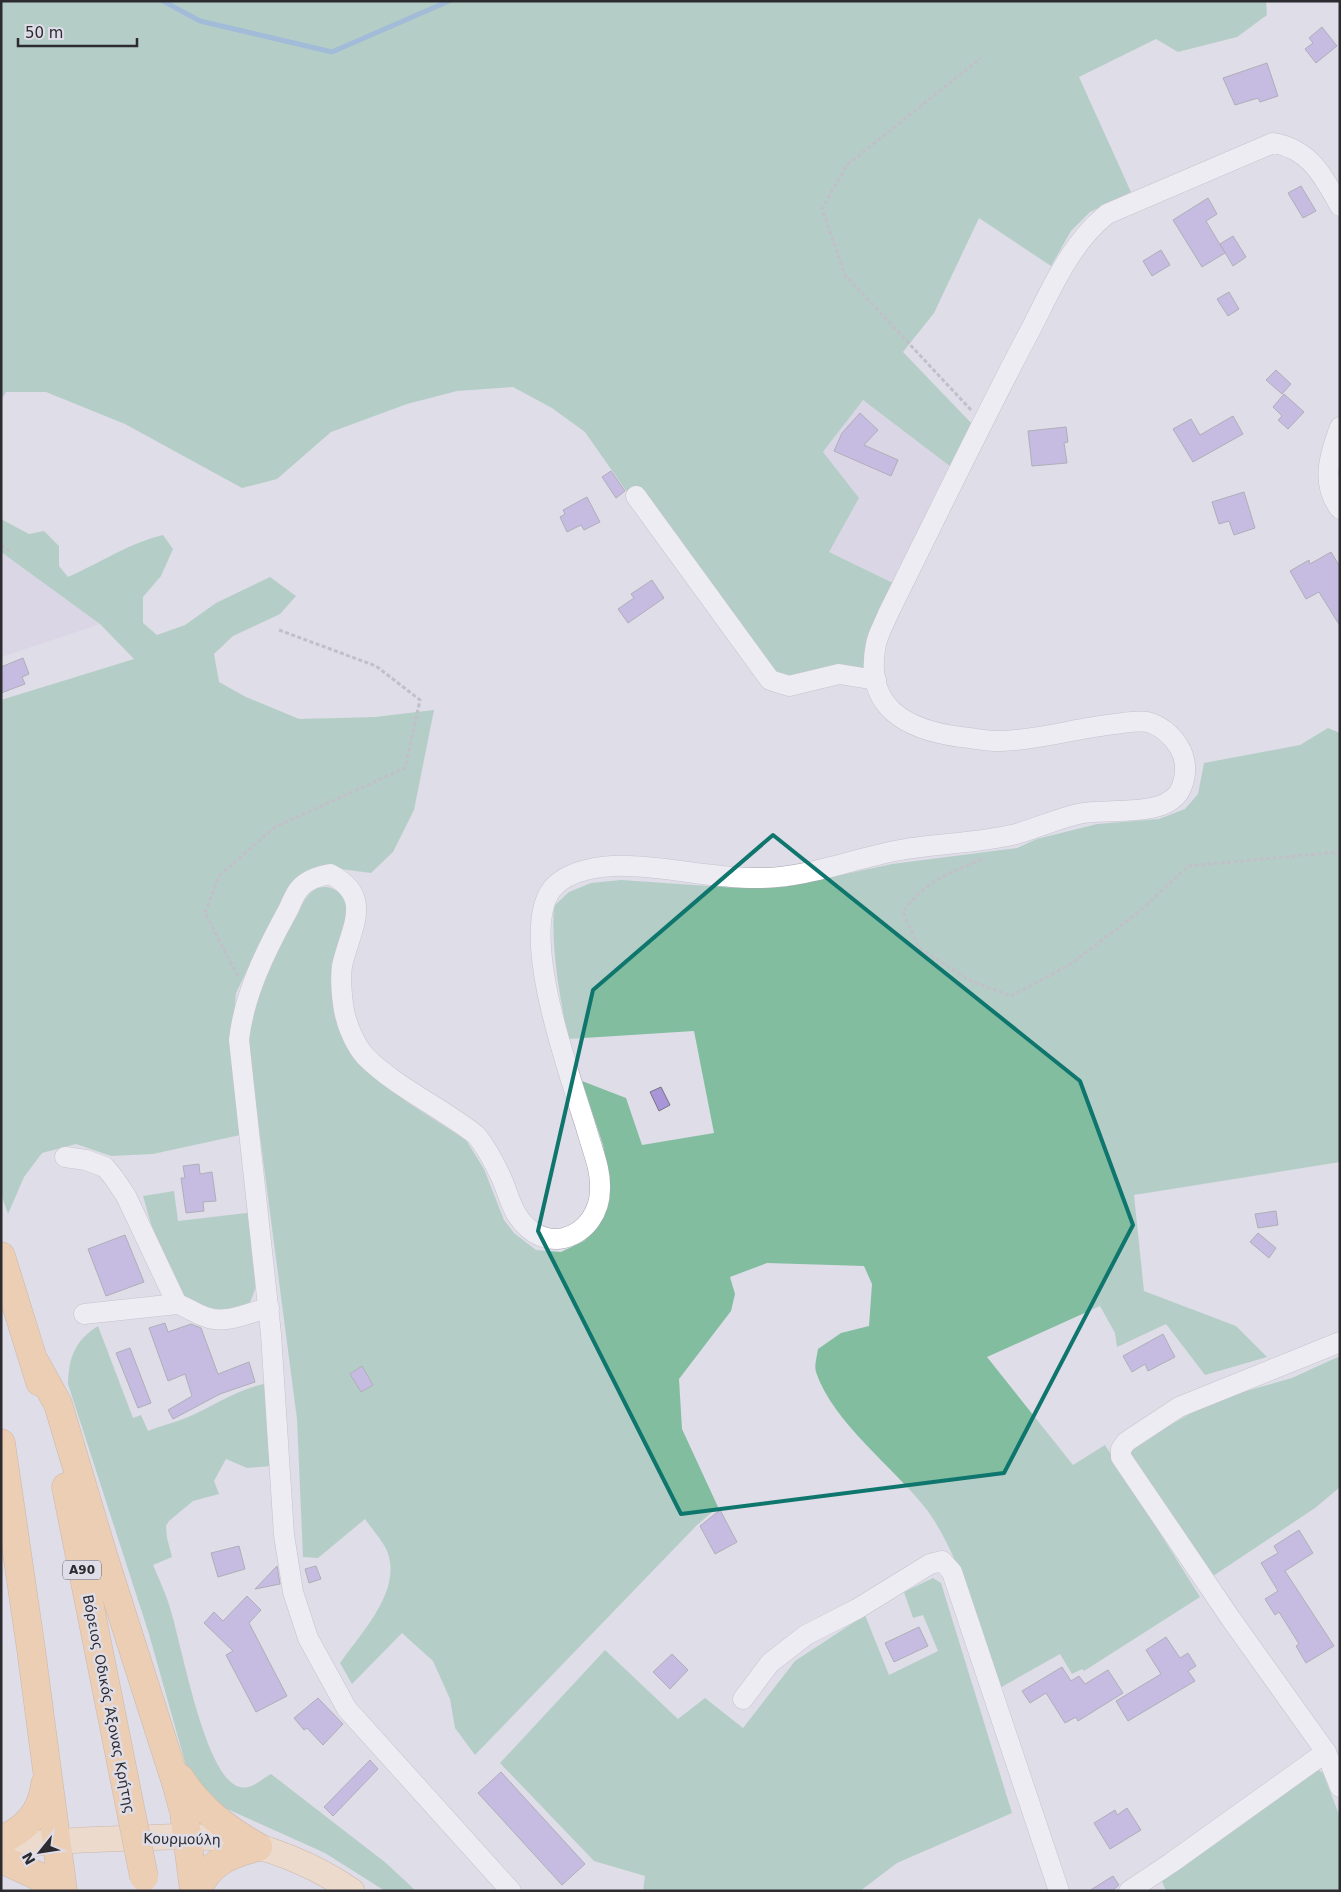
<svg xmlns="http://www.w3.org/2000/svg" width="1341" height="1892" font-family="'DejaVu Sans',sans-serif">
	<rect width="100%" height="100%" fill="#dfdde8"/>
	<g fill="#d4cfe2">
		<path d="M863,399l88,68 -58,116 -64,-31 -6,-99z"/>
		<path d="M1,552l99,72 -99,33z"/>
	</g>
	<g fill="#82bda0">
		<path d="M1,1h1265l1,14 -30,22 -59,15 -22,-13 -77,38 52,115 -41,20 -19,19 -20,35 -72,-48 -45,95 -31,39 71,74 -23,41 -88,-67 -40,52 36,46 -30,54 64,31 -25,88 -86,10 -153,-186 -44,-63 -33,-24 -39,-21 -56,4 -50,13 -76,28 -54,47 -35,9 -117,-64 -79,-32h-40l-5,8z"/>
		<path d="M1,519l28,15 15,-3 15,15v20l9,11c32,-14 61,-34 95,-42l10,14 -12,27 -18,21v26l14,12 28,-10 31,-22 54,-26 26,19 -16,18 -47,22 -19,18 5,28 27,15 53,22 76,-2 59,-7 -20,100 -21,42 -22,21 -45,-6 -39,23 -29,57 -22,46 -4,43 13,98 -92,20 -42,2 -35,-12 -34,9 -18,24 -16,37 -7,-20v-494l133,-41 -34,-35 -99,-72z"/>
		<path d="M1328,728l12,5v429l-206,33 10,96 92,35 31,31 -62,18 -39,-51 -49,23 -2,-14 -15,-27 -113,51 86,108 32,-20 95,152 -116,74 -2,-2 -10,5 -12,-20 -62,35c-18,-56 -36,-131 -71,-179 -33,-43 -94,-87 -111,-138 -2,-6 1,-16 2,-23l23,-16 28,-7 3,-42 -8,-18 -97,-3 -37,14 5,17 -4,17 -52,68 3,50 36,78 -21,18 -222,230 -20,-27 -5,-29 -17,-38 -31,-28 -50,51 -12,-21c21,-30 63,-73 47,-112 -5,-11 -15,-22 -22,-32l-47,39 -15,-1 -6,-138 -45,-344c-1,-17 -5,-37 -2,-54 4,-22 48,-125 66,-132 15,-6 23,3 32,13v16l-13,51 38,107 34,26 59,38 18,29 20,51 10,13 22,17 25,2 23,-11 16,-18 9,-20 1,-23 -7,-35 -21,-64 44,17 16,47 72,-12 -20,-102 -126,8c-8,-44 -17,-87 -14,-133l15,-14 22,-9 30,-3 116,8 47,-1 108,-23 125,-16 20,-9 60,-15 62,-5 26,-10 13,-15 6,-31 96,-18z"/>
		<path d="M174,1191l4,30 77,-9c2,32 9,66 -7,94l-33,8c-9,-5 -23,-10 -30,-17 -20,-21 -34,-73 -42,-101z"/>
		<path d="M98,1326l35,92 8,-3 7,16c12,-5 25,-8 38,-13 28,-12 53,-30 83,-35l2,83 -24,2 -21,-9 -12,22 5,13 -26,7 -24,20 -3,5 1,12 5,19 -19,8c6,14 13,29 17,43 11,33 35,172 70,179 11,3 22,-8 31,-13l115,89 30,28h-31l-60,-38 -102,-46 -33,-27 -41,-146 -81,-250c1,-26 6,-43 30,-58z"/>
		<path d="M1340,1356v131l-25,21 -102,68 -85,-123 7,-8 79,-45 78,-22z"/>
		<path d="M933,1578l8,5 71,230 -115,50 -37,28h-217l2,-15 -51,-15 -94,-98 105,-113 73,69 27,-21 38,30 52,-67 70,-46 24,60 49,-24 -15,-36 -10,3 -9,-26z"/>
		<path d="M1317,1769l6,4 17,44v72l-9,2h-165l-5,-12z"/>
	</g>
	<g fill="none" stroke-linecap="round" stroke-linejoin="round">
		<path stroke="#5992c5" stroke-width="5" d="M163,1l37,20 132,31 117,-51"/>
	</g>
	<g fill="#a896d9" stroke="#77757f">
		<path d="M1322,27l15,19 -21,17 -11,-14 8,-6 -4,-5z"/>
		<path d="M1267,63l11,33 -18,6 -2,-4 -23,7 -12,-27z"/>
		<path d="M1301,186l15,25 -13,7 -15,-25z"/>
		<path d="M1208,198l9,16 -11,7 19,32 -23,14 -29,-47z"/>
		<path d="M1233,236l13,21 -13,9 -13,-22z"/>
		<path d="M1161,250l9,15 -18,11 -9,-15z"/>
		<path d="M1229,292l10,17 -11,7 -11,-17z"/>
		<path d="M1276,370l15,14 -9,10 -16,-14z"/>
		<path d="M1284,394l20,18 -16,17 -10,-9 4,-4 -9,-9z"/>
		<path d="M860,413l18,17 -14,15 34,15 -7,16 -57,-25 8,-18z"/>
		<path d="M1233,416l10,18 -50,28 -20,-33 18,-10 9,16z"/>
		<path d="M1066,427l2,15 -4,1 3,20 -35,3 -4,-35z"/>
		<path d="M611,471l14,20 -9,7 -14,-21z"/>
		<path d="M1244,492l11,36 -21,7 -5,-14 -10,3 -7,-22z"/>
		<path d="M587,497l13,25 -16,8 -3,-5 -14,7 -7,-15 5,-3 -2,-4z"/>
		<path d="M1331,552l9,15v59l-21,-34 -13,7 -16,-28 19,-11 1,4z"/>
		<path d="M652,580l12,18 -36,25 -10,-14 16,-11 -3,-4z"/>
		<path d="M23,658l6,16 -7,3 3,7 -24,9v-26z"/>
		<path d="M661,1087l9,18 -11,6 -9,-19z"/>
		<path d="M199,1164l1,10 12,-2 4,29 -13,1 1,9 -18,2 -5,-35h4l-2,-12z"/>
		<path d="M1276,1211l2,14 -20,3 -3,-14z"/>
		<path d="M1258,1233l18,15 -7,10 -19,-16z"/>
		<path d="M125,1235l19,47 -38,14 -18,-47z"/>
		<path d="M165,1323l3,9 23,-8 10,4 17,46 31,-12 6,20 -35,12 -47,25 -5,-9 24,-14 -7,-22 -17,7 -19,-53z"/>
		<path d="M1163,1334l12,23 -27,14 -3,-7 -13,8 -9,-16z"/>
		<path d="M130,1348l21,55 -13,5 -22,-55z"/>
		<path d="M362,1366l11,19 -12,7 -11,-18z"/>
		<path d="M720,1510l17,32 -22,12 -15,-28z"/>
		<path d="M1299,1530l14,23 -28,18 49,75 -28,17 -10,-17 3,-2 -20,-32 -4,3 -10,-16 13,-8 -17,-28 17,-10 -4,-7z"/>
		<path d="M239,1546l6,23 -27,8 -7,-24z"/>
		<path d="M277,1566l3,18 -25,5z"/>
		<path d="M316,1566l5,13 -12,4 -4,-14z"/>
		<path d="M247,1596l14,14 -12,13 38,73 -31,16 -30,-57 7,-4 -29,-28 10,-11 9,9z"/>
		<path d="M919,1627l9,19 -34,16 -9,-19z"/>
		<path d="M1166,1637l14,21 8,-5 8,13 -8,5 7,10 -67,40 -12,-20 45,-27 -15,-24z"/>
		<path d="M672,1654l16,16 -18,19 -17,-17z"/>
		<path d="M1062,1667l9,14 8,-5 6,8 23,-14 15,23 -45,28 -2,-4 -11,6 -19,-30 -16,10 -8,-12z"/>
		<path d="M318,1698l25,26 -20,21 -16,-17 -3,2 -10,-12z"/>
		<path d="M370,1760l8,9 -45,47 -9,-9z"/>
		<path d="M501,1772l84,92 -23,21 -84,-92z"/>
		<path d="M1127,1808l14,22 -31,19 -16,-26 21,-13 2,5z"/>
		<path d="M1113,1876l6,9 -7,6h-23z"/>
	</g>
	<g fill="none" stroke-linecap="round" stroke-linejoin="round">
		<g stroke="#a5a3ad" stroke-width="21">
			<g id="minor">
				<path d="M1340,427c-10,27 -20,56 0,82"/>
				<path d="M636,496l134,184 19,6 50,-12 37,6"/>
				<path d="M65,1157l21,3 19,7 9,11 12,18 51,108"/>
				<path d="M84,1314l93,-10c10,3 19,10 29,13 21,8 42,-5 63,-9"/>
				<path d="M1340,1342l-161,65 -53,35 -5,7v8l110,162 95,133 14,35"/>
				<path d="M743,1699l27,-36 36,-28 51,-26 73,-45 12,-3 10,11 107,319"/>
				<path d="M511,1891l-164,-182 -39,-71 -15,-46 -9,-57 -13,-201 -32,-294c5,-45 26,-88 48,-128 4,-7 7,-18 13,-24 7,-8 19,-12 30,-14 45,23 20,55 12,92 -2,13 0,36 3,49 3,13 11,31 20,41 29,30 77,52 111,79 11,13 18,27 25,42 8,18 11,37 26,50 10,10 24,14 37,11 23,-6 36,-27 36,-49 1,-19 -7,-37 -12,-55 -16,-54 -71,-199 -36,-245 16,-20 53,-24 76,-23 44,1 87,13 131,12 46,0 91,-18 136,-27 39,-8 82,-7 121,-17 21,-6 41,-15 62,-20 30,-7 92,6 104,-28 5,-13 4,-28 -3,-39 -7,-12 -19,-22 -32,-25 -10,-2 -22,1 -32,2 -38,4 -76,16 -113,17 -14,1 -28,-3 -41,-4 -54,-7 -98,-29 -85,-93 2,-10 8,-20 12,-30 45,-91 90,-184 137,-274 24,-44 42,-94 82,-126l166,-71c37,6 50,33 67,63"/>
				<path d="M1129,1891l42,-28 155,-111"/>
			</g>
		</g>
		<g stroke="#b38a5e" stroke-width="26">
			<path id="major" d="M1,1847c47,-6 94,-8 141,-9 26,-1 54,-3 80,1 44,6 93,26 130,52"/>
		</g>
		<g stroke="#b38a5e" stroke-width="29">
			<g id="highway">
				<path d="M1,1256l39,126"/>
				<path d="M36,1364l22,40 45,151 74,231 7,26 10,79"/>
				<path d="M1,1443l30,206 32,242"/>
				<path d="M66,1487l58,290"/>
				<path d="M180,1778c20,31 46,51 78,69"/>
				<path d="M1,1840c25,-11 41,-28 44,-56"/>
				<path d="M1,1859l37,17 16,15"/>
				<path d="M197,1891c11,-28 33,-37 61,-44"/>
			</g>
		</g>
		<g stroke="#9d9ba3" stroke-width="3" stroke-dasharray="4 2.5" stroke-linecap="butt">
			<path d="M971,410l-126,-135 -23,-66 25,-44 134,-107"/>
			<path d="M1,545l9,6"/>
			<path d="M982,859c-32,13 -59,24 -79,53l16,36 52,33 40,15 60,-32 69,-53 48,-45 152,-14"/>
			<path d="M238,976l-33,-63 14,-37 56,-49 130,-59 15,-68 -44,-34 -97,-36"/>
		</g>
		<use href="#minor" stroke="#fff" stroke-width="20"/>
		<use href="#major" stroke="#fdd7ad" stroke-width="25"/>
		<use href="#highway" stroke="#fbbd77" stroke-width="28"/>
		<g stroke="#b38a5e" stroke-width="29" stroke-linecap="butt">
			<path id="highway-bridge" d="M124,1777l20,100"/>
		</g>
		<use href="#highway-bridge" stroke="#fbbd77" stroke-width="28"/>
	</g>
	<path d="M0 0H1341V1892H0ZM773,835l307,246 53,144 -129,248 -323,41 -143,-283 55,-241z" fill="#dfdde8" fill-opacity=".55" fill-rule="evenodd"/>
	<path fill="none" stroke="#0f766e" stroke-width="4" stroke-linejoin="round" d="M773,835l307,246 53,144 -129,248 -323,41 -143,-283 55,-241z"/>
	<g text-anchor="middle" stroke-width="5" stroke-linejoin="round" paint-order="stroke">
		<rect fill="#dfdde8" stroke="#626066" stroke-width="1" x="63" y="1560.5" width="38" height="19" rx="4"/>
		<g font-size="12" font-weight="bold" fill="#2c2b2f">
			<text x="82" y="1574">Α90</text>
		</g>
		<g font-size="14" fill="#2c2b2f" stroke="#dfdde8">
			<text transform="translate(109 1704) rotate(79)" y="5">Βόρειος Οδικός Άξονας Κρήτης</text>
			<text transform="translate(182 1839) rotate(1)" y="5">Κουρμούλη</text>
		</g>
	</g>
	<rect width="1341" height="1892" fill="none" stroke="#2c2b2f" stroke-width="5"/>
	<g transform="translate(40 1852) rotate(240)" stroke="#dfdde8" stroke-width="4" paint-order="stroke">
	<path d="M0-4L9 19L0 12L-9 19Z" fill="#2c2b2f"/>
	<text y="-8" font-size="14" font-weight="bold" text-anchor="middle" fill="#2c2b2f">N</text>
	</g>
	<path d="M18 38v8h119v-8" fill="none" stroke="#2c2b2f" stroke-width="2.5"/>
	<text x="25" y="38" font-size="15" fill="#2c2b2f" stroke="#dfdde8" stroke-width="4" paint-order="stroke">50 m</text>
</svg>
